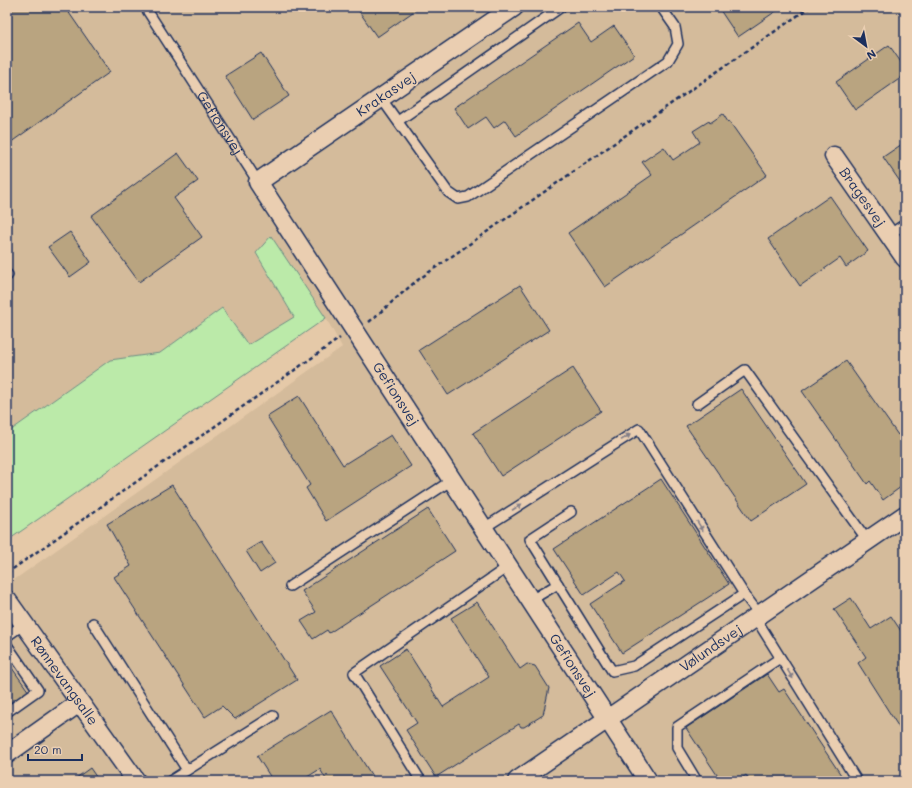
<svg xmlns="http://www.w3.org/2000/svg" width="912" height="788" font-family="Mali,sans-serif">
	<rect width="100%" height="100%" fill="#e5c9a8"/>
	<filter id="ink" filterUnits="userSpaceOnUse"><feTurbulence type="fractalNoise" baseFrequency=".025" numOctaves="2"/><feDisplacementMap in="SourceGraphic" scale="8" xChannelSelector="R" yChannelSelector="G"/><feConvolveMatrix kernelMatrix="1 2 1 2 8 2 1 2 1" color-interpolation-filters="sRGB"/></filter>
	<g filter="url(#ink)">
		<path fill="#d4bb9b" d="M7,7h898v774h-898v-196l335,-238 -16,-29 -55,-82 -15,17 38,64 -46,28 -26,-37 -62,45 -50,7 -103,73z"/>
		<path fill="#bbeaa9" stroke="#6b8c84" d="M271,236l55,82 -319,223v-108l103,-73 50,-7 62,-45 26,37 46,-28 -38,-64z"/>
		<g fill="#b9a480" stroke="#1b2f5e">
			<path d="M7,7h58l45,65 -103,73z"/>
			<path d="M356,7h64l-43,30z"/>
			<path d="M718,7h64l-44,30z"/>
			<path d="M578,23l13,19 23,-16 20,29 -118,81 -11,-16 -11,8 -8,-11 -18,12 -14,-21z"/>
			<path d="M889,45l16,23v7l-50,35 -19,-28z"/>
			<path d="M261,53l28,43 -36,24 -28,-44z"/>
			<path d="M723,114l5,8 1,-1 38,54 -162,112 -37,-54 84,-58 -10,-13 22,-15 9,13 27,-18 -7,-11 16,-10 1,2z"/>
			<path d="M905,142v38l-4,3 -18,-26z"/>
			<path d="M178,153l20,28 -24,17 28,39 -63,45 -48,-66z"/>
			<path d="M830,196l38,55 -22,16 -6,-9 -40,28 -32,-47z"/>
			<path d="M70,232l21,30 -21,15 -22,-30z"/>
			<path d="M520,285l29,45 -101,65 -29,-45z"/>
			<path d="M846,361l52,74 7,-5v54l-22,16 -13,-19 -3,3 -65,-93z"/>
			<path d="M573,368l28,43 -100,65 -28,-43z"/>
			<path d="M741,389l65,95 -55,37 -65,-95z"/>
			<path d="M299,396l44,69 48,-30 20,31 -85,55 -20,-33 4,-3 -43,-69z"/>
			<path d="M661,479l68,105 -107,69 -32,-49 35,-23 -6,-9 -35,23 -30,-46z"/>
			<path d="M172,485l125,195 -62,39 -13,-13 -17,11 -91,-140 17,-11 -24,-42z"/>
			<path d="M428,509l27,42 -126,82 -2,-3 -14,9 -12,-18 15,-9 -14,-21z"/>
			<path d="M261,542l14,21 -15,10 -14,-22z"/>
			<path d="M851,598l20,31 20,-13 14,21v100l-47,-74 8,-6 -32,-48z"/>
			<path d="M477,602l43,67 7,-5 8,2 14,22 -6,27 -19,12h-3l-2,-3 -83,53 -30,-47 11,-7 -37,-57 26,-17 37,58 46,-30 -38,-59z"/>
			<path d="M7,661l22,31 -22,15z"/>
			<path d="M767,674l12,18 5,-3 61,92h-95l-4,-6 -8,6h-17l-35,-53z"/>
			<path d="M331,710l44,71h-48l-7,-12 -19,12h-28l-16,-25z"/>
			<path d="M90,768l9,13h-27z"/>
		</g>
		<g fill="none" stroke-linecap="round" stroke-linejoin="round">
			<g stroke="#1b2f5e" stroke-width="12">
				<g id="service">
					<path id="s1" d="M145,7l113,175"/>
					<path d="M381,98l67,94 10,7 10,-2 200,-136 10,-17 -3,-17 -14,-20"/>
					<path d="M398,121l163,-114"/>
					<path d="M889,235l16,-11"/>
					<path d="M7,274l1,1 -1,1"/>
					<path d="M697,404l48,-34 122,170"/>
					<path d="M571,512l-41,27 82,132 22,-5 110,-72"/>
					<path d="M484,528l155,-99 105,165 15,20"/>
					<path d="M290,586l162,-106"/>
					<path d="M531,600l27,-16"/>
					<path d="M755,617l102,164"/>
					<path d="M93,623l94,147"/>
					<path d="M7,636l17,-12"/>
					<path d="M7,645l31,45 -31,22"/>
					<path d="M170,781l103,-65"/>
					<path d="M421,781l-67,-108 155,-107"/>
					<path d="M697,781l-20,-33v-21l103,-69"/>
				</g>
			</g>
			<g stroke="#1b2f5e" stroke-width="21">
				<g id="minor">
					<path id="s2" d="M514,7l-256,175 390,599"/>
					<path id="s3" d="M834,156l71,102"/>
					<path id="s4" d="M7,600l129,181"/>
					<path d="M7,754l72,-51"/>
					<path id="s5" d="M517,781l388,-266"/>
				</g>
			</g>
			<g stroke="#1b2f5e" stroke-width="2.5" stroke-dasharray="4 3" stroke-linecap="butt">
				<path d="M369,322l46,-40 395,-275"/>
				<path d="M7,573l333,-235"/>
			</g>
			<use href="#service" stroke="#eaceb1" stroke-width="9"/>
			<use href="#minor" stroke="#eaceb1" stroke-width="18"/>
		</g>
		<defs><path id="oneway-solid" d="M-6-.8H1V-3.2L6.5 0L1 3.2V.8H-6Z"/></defs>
		<g fill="#827e88">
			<use href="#oneway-solid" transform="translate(626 437) rotate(-33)"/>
			<use href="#oneway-solid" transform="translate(517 507) rotate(-33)"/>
			<use href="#oneway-solid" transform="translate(700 526) rotate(58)"/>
			<use href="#oneway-solid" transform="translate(790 674) rotate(58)"/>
		</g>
	</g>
	<g text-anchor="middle" stroke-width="3.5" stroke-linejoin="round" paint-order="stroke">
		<g font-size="14" fill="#1b2f5e" stroke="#eaceb1">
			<text transform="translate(386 94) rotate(-34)" y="5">Krakasvej</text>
			<text dy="5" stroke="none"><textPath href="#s1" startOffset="138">Gefionsvej</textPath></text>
			<text dy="5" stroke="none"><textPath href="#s3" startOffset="50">Bragesvej</textPath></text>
			<text dy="5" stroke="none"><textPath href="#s2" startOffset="563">Gefionsvej</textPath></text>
			<text dy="5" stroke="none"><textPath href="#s5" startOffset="235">Vølundsvej</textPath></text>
			<text dy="5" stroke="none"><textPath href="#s2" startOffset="887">Gefionsvej</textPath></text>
			<text dy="5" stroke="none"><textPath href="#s4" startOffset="99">Rønnevangsalle</textPath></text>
		</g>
	</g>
	<rect width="912" height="788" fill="none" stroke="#eaceb1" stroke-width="24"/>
	<rect x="12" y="12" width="888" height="764" fill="none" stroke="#1b2f5e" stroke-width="1.5" filter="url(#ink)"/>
	<g transform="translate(866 46) rotate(148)" stroke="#eaceb1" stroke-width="3" paint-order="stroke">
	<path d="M0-3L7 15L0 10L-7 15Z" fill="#1b2f5e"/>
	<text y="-6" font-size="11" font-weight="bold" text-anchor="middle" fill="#1b2f5e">N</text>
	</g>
	<path d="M28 754v6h54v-6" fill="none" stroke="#1b2f5e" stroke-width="2"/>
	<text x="34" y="754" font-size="12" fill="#1b2f5e" stroke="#eaceb1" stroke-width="3" paint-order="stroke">20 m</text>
</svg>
